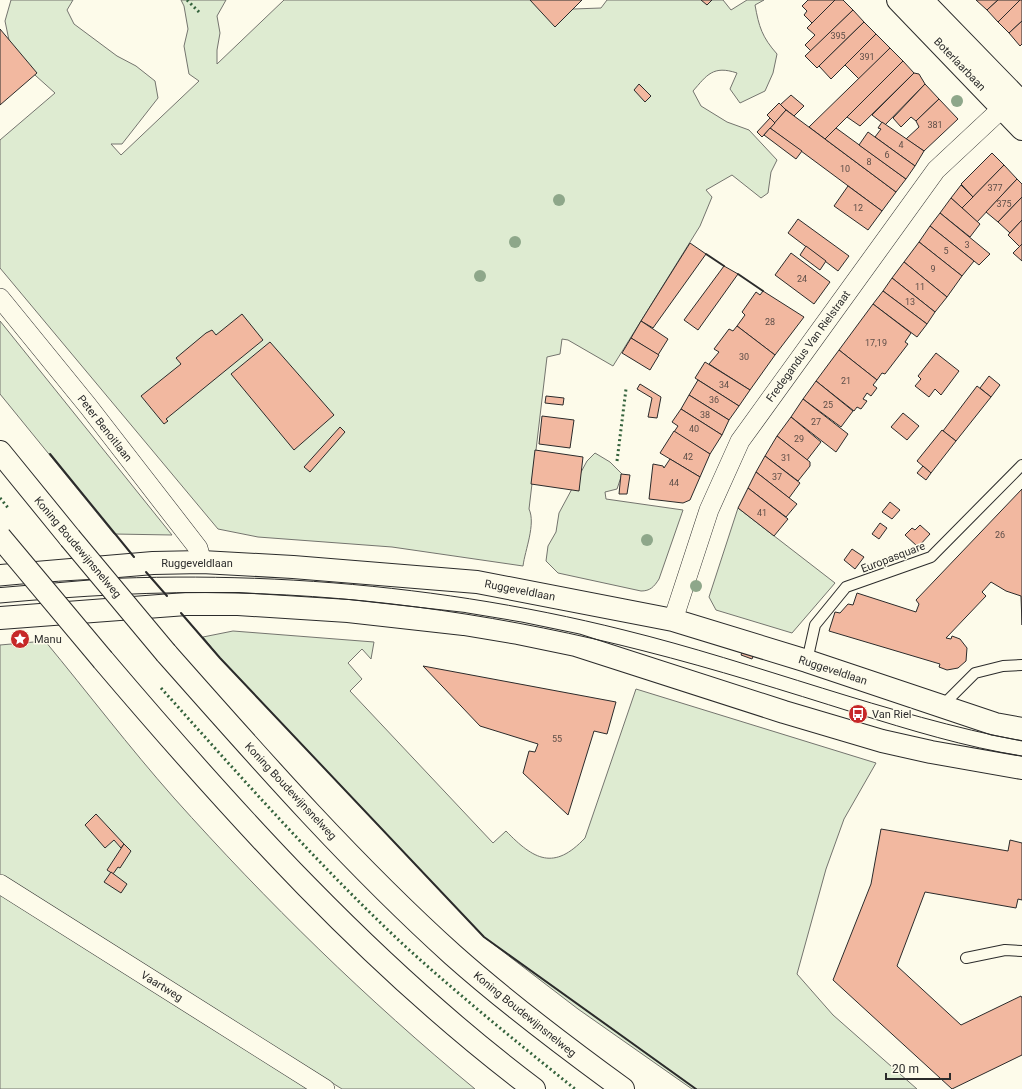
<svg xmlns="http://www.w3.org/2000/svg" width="1022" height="1089" font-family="Roboto,sans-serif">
	<rect width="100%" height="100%" fill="#fdfbea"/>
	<g fill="#deebd1" stroke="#74746e">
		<path d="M11,0h62l-6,10 7,14 43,32 19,10 19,15 3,17 -36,46h-11l10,11 78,-74 -10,-7 -5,-28 4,-17 -4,-23 -3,-6h45l-9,16 3,17 -3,17v14l67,-64h259l30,9 28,-1 6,-8h116l8,10 16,-10h17l-9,5c4,22 7,32 22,49l-4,19 -8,18 -25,12 -10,-14 7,-16c-24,-8 -30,2 -44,18l8,15 26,16 22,8 28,30 -6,12 -3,21 -7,5 -29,-23 -26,15 6,7 -12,29 -87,140 -45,-26 -6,-1 -2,15 -13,3 -18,152c7,15 -4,41 -6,57l-131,-19 -134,-10 -40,-8 -218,-261v-128l55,-47 -29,-26 -15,-17 -6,-29z"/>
		<path d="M0,321l172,214 -58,-1 -114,-140z"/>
		<path d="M595,453l15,9 12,12 -5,15 -12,3 1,7 77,11 -24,69c-5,8 -9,12 -18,12l-83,-18 -12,-12 2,-15 8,-14 3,-19 28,-52z"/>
		<path d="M738,508l97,75 -43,50 -76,-23 -7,-13z"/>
		<path d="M233,631l141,11 -3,17 -9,-10 -14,14 14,16 -12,12 143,152 13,-12c28,29 48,40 79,7l51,-149 240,74 -32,56 -18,50 -29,105 36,41 84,74h-225l-114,-80 -94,-72 -264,-279 -17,-21z"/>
		<path d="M45,641c43,52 84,106 129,157 93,104 193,202 301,291h-133l-342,-214v-230z"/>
		<path d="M0,893l311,196h-311z"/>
	</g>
	<g fill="#f2b8a0" stroke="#2b2b2b">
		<path d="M530,0h52l-27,27z"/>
		<path d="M701,0h11l-5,5z"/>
		<path d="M808,0h27l-23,23 -8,-8 3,-4 -5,-5z"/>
		<path d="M835,0h8l10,10 -42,41 -6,-6 10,-10 -8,-7z"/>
		<path d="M976,0h22l-11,10z"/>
		<path d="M998,0h22l-22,22 -11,-12z"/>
		<path d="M1020,0h2v21l-13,12 -11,-11z"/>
		<path d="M853,10l11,12 -47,46 -12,-12z"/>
		<path d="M1022,21v23l-2,2 -11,-13z"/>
		<path d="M864,22l12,12 -45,45 -12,-13z"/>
		<path d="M0,29l37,44 -37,32z"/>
		<path d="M876,34l14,14 -31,31 -14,-14z"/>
		<path d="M890,48l13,13 -78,78 -16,-12z"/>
		<path d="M903,61l11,12 -54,53 -13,-9z"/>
		<path d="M914,73l5,1 6,10 -40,41 -13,-10z"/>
		<path d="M639,84l12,12 -6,6 -11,-12z"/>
		<path d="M925,84l14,15 -23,22 -5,-4 -10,10 -8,-9z"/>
		<path d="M791,95l13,11 -10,10 -14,-11z"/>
		<path d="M939,99l19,20 -34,32 -18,-12 13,-12 -3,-6z"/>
		<path d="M779,103l7,7 -11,13 -8,-8z"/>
		<path d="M786,110l110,82 -14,19 -112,-83z"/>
		<path d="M770,118l5,5 -13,14 -5,-5z"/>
		<path d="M882,122l42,29 -9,15 -40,-29 6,-8 -3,-1z"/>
		<path d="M770,128l32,23 -6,8 -32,-24z"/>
		<path d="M836,128l70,51 -10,13 -71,-53z"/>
		<path d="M868,132l47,34 -9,13 -47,-34z"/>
		<path d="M992,153l12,12 -31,32 -12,-13z"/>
		<path d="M1004,165l13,14 -40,43 -15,-14z"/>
		<path d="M1017,179l5,5v13l-24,25 -12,-10z"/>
		<path d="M961,185l12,12 -11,11 -11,-10z"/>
		<path d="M848,186l34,25 -14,19 -34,-24z"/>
		<path d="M1022,197v23l-12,13 -12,-11z"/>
		<path d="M951,198l29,26 -10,13 -30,-24z"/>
		<path d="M940,213l50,41 -11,11 -49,-39z"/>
		<path d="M798,219l51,37 -11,15 -50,-38z"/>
		<path d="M1022,220v24l-2,3 -12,-12z"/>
		<path d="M930,226l44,35 -12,15 -43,-34z"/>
		<path d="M919,242l43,34 -15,21 -43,-35z"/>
		<path d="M690,243l16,11 -53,74 -12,-7z"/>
		<path d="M1022,244v17l-9,-8z"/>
		<path d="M806,246l20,15 -6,9 -20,-15z"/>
		<path d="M791,253l39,29 -16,22 -39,-29z"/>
		<path d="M904,262l43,35 -12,15 -43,-34z"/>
		<path d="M724,266l14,8 -40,56 -14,-10z"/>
		<path d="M892,278l43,34 -8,12 -44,-33z"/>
		<path d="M763,291l41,26 -29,38 -38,-29 8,-11 -3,-3 14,-20 4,3z"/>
		<path d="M883,291l44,33 -10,13 -44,-33z"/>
		<path d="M873,304l38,29 -6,9 3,2 -23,30 -3,-1 -5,7 -38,-30z"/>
		<path d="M242,314l21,26 -97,79 2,2 -4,3 -23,-28 40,-32 -5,-6 30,-25 6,-3 4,5z"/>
		<path d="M641,321l27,18 -10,16 -27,-17z"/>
		<path d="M737,326l38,29 -25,35 -41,-26 10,-12 -5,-3 15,-20 4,2z"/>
		<path d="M631,338l28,17 -9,15 -28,-17z"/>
		<path d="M270,342l64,73 -40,35 -63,-76z"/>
		<path d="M839,350l38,30 -4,5 4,3 -6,8 -4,-3 -4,6 4,2 -6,8 -4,-2 -3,4 -38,-30z"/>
		<path d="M936,353l23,18 -18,24 -6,-6 -6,8 -14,-11 6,-7 -3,-3z"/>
		<path d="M705,362l45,28 -11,16 -44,-28z"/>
		<path d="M989,376l11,9 -9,12 -11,-9z"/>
		<path d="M698,380l41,26 -10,14 -40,-25z"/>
		<path d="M816,381l37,30 -12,16 -38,-28z"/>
		<path d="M640,384l21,13 -4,21 -9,-1 4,-19 -15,-9z"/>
		<path d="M977,386l14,11 -35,44 -13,-10z"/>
		<path d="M689,395l40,25 -7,15 -41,-26z"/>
		<path d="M546,396l18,2 -1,7 -18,-2z"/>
		<path d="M803,399l45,35 -12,18 -45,-35z"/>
		<path d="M681,409l41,26 -12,19 -36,-22 4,-6 -6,-4z"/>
		<path d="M903,413l16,13 -12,14 -16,-13z"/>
		<path d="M542,416l32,4 -4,28 -31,-4z"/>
		<path d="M791,417l30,25 -14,18 -30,-24z"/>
		<path d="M340,427l5,5 -35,40 -6,-5z"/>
		<path d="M942,430l14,11 -25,32 -14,-12z"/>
		<path d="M674,431l36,23 -10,23 -40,-24z"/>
		<path d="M777,436l33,26v4l-12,15 -33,-25z"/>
		<path d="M535,450l48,7 -4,34 -48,-7z"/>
		<path d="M765,456l35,27 -11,15 -33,-26z"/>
		<path d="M670,459l30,18 -10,23 -7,3 -34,-4 4,-35 10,2 1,2z"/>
		<path d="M923,466l8,7 -5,7 -9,-7z"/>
		<path d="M756,472l41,32 -11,13 -38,-29z"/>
		<path d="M621,474l9,1 -3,19h-8z"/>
		<path d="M748,488l40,31 -14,17 -36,-28z"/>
		<path d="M1022,489v136l-1,-29 -15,-5 -15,-9 -9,10 4,4 -40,42 5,1 1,-3 8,3 7,9 -1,13 -8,7 -11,2 -8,-3 1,-3 -111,-33 6,-19 5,1 8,-9 5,1 4,-12 59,19 3,-8 -3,-4z"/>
		<path d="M890,502l10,8 -8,9 -10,-7z"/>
		<path d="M880,523l7,5 -8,11 -7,-5z"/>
		<path d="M920,525l10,9 -12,13 -13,-12 7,-7 3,2z"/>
		<path d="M852,549l12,8 -9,12 -11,-9z"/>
		<path d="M743,651l11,3 -2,5 -11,-4z"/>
		<path d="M423,666l193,36 -9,32 -13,-3 -26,84 -45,-42 6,-22 6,1 3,-8 -58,-18z"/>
		<path d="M96,814l28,30 -3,4 -7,-8 -9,8 -20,-23z"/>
		<path d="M881,829l127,22 2,-11 12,3v57l-4,-1 -2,9 -91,-16 -28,74 64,59 60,-29 1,2v57l-70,34 -119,-109 38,-96z"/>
		<path d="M124,844l7,7 -11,17 -2,-1 -5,7 -6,-4z"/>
		<path d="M111,872l16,12 -6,9 -17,-11z"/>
	</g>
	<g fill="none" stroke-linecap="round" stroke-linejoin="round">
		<g stroke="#2b2b2b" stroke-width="12">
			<g id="service">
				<path d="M807,661l8,-36 31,-38 85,-30 91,-92"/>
				<path d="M941,707l34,-34 28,-7 19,-1"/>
				<path d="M966,958l39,-8 17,1"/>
			</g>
		</g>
		<g stroke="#2b2b2b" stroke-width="20">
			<g id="minor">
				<path d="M0,298l88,108 110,142 4,14"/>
				<path d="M673,620l36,-110 31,-69 196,-271 76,-71"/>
				<path d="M0,884l325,205"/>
			</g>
		</g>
		<g stroke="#2b2b2b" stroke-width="24">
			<g id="tertiary">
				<path d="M0,576l153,-13 49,-1 91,5 184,15 196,38 134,41 188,63 27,5"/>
				<path d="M0,618l186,-14h52l110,7 116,13 54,9 58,12 208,67 98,29 49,11 91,16"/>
			</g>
		</g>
		<g stroke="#2b2b2b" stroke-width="24">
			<g id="secondary">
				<path d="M898,0l124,129"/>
				<path d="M922,0l100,103"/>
			</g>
		</g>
		<g stroke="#2b2b2b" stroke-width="24">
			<g id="motorway">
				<path d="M0,452l70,86"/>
				<path d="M166,653c92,104 184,209 287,302 54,48 111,91 170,134"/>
				<path d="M103,660c131,154 269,307 431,429"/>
			</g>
		</g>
		<use href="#service" stroke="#fdfbea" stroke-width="10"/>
		<use href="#minor" stroke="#fdfbea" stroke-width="19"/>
		<use href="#tertiary" stroke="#fdfbea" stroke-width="22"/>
		<use href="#secondary" stroke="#fdfbea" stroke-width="22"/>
		<use href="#motorway" stroke="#fdfbea" stroke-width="22"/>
		<g stroke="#2b2b2b" stroke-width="1">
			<path d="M0,586c208,-20 420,-7 624,44 134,33 262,85 398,111"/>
			<path d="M0,603c78,-7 157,-12 235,-10 138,3 276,24 409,58 71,18 141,40 211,62 55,17 110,34 167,43"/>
		</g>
		<g stroke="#2b2b2b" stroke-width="24" stroke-linecap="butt">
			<g id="motorway-bridge">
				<path d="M0,537l103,123"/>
				<path d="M70,538l96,115"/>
			</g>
		</g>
		<use href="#motorway-bridge" stroke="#fdfbea" stroke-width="22"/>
		<g stroke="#34623c" stroke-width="3" stroke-dasharray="2 3" stroke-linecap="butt">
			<path d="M187,0l12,12"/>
			<path d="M617,461l9,-72"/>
			<path d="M0,498l9,11"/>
			<path d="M161,688c79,88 159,179 245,259 55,50 112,96 169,142"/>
		</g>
		<g stroke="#2b2b2b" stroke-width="2">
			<path d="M706,254l18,12"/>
			<path d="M738,274l25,17"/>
			<path d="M50,454l84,103"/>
			<path d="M146,572l21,24"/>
			<path d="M181,613l39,45 264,279 212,152"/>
		</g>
	</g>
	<g fill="#8ea78a">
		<circle cx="957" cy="101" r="6"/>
		<circle cx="559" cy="200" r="6"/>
		<circle cx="515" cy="242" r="6"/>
		<circle cx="480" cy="276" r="6"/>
		<circle cx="647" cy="540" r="6"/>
		<circle cx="696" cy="586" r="6"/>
	</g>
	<defs>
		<g id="sight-disc" transform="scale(1)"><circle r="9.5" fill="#c62828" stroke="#fdfbea"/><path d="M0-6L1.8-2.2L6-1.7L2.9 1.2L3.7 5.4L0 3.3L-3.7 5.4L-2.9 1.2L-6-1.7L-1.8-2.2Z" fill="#fff"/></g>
		<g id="bus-disc" transform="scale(1)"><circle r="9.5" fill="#c62828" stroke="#fdfbea"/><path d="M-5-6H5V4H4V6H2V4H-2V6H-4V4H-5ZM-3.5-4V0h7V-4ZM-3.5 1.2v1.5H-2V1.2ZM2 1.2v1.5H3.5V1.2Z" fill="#fff"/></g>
	</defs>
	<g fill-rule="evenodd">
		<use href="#sight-disc" x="20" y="639"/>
		<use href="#bus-disc" x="858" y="714"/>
	</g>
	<g text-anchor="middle" stroke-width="3" stroke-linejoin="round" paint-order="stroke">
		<g font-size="9" fill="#5d4e48">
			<text x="838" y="39">395</text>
			<text x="867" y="60">391</text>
			<text x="935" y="128">381</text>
			<text x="901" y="148">4</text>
			<text x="887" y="158">6</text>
			<text x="869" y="165">8</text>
			<text x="845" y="172">10</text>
			<text x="995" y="191">377</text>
			<text x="1004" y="207">375</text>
			<text x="858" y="211">12</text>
			<text x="967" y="248">3</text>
			<text x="946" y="254">5</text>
			<text x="933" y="272">9</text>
			<text x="802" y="282">24</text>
			<text x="920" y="290">11</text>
			<text x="910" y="305">13</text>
			<text x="770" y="325">28</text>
			<text x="876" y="346">17,19</text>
			<text x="744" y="360">30</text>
			<text x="846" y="384">21</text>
			<text x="724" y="388">34</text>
			<text x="714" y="403">36</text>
			<text x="828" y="408">25</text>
			<text x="705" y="418">38</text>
			<text x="816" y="425">27</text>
			<text x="694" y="432">40</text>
			<text x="799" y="442">29</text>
			<text x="688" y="460">42</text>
			<text x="786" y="461">31</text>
			<text x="777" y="480">37</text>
			<text x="674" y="486">44</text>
			<text x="762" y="516">41</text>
			<text x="1000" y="538">26</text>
			<text x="557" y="742">55</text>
		</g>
		<g font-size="11" fill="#2b2b2b" stroke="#fdfbea">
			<text transform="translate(960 64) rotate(46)" y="4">Boterlaarbaan</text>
			<text transform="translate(808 346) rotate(-54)" y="4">Fredegandus Van Rielstraat</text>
			<text transform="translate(105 428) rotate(52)" y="4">Peter Benoitlaan</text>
			<text transform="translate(78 547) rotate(50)" y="4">Koning Boudewijnsnelweg</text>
			<text transform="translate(893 557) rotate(-21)" y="4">Europasquare</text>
			<text x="197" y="567">Ruggeveldlaan</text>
			<text transform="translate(520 590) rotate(11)" y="4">Ruggeveldlaan</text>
			<text transform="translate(833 670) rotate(18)" y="4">Ruggeveldlaan</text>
			<text transform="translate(291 791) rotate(47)" y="4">Koning Boudewijnsnelweg</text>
			<text transform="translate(162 986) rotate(32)" y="4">Vaartweg</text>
			<text transform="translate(525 1014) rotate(39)" y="4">Koning Boudewijnsnelweg</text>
		</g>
		<g font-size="11" fill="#2b2b2b" stroke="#fdfbea" text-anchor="start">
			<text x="34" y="643">Manu</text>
			<text x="872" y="718">Van Riel</text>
		</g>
	</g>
	<path d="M886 1073v6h64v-6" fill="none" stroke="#2b2b2b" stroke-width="2"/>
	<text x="892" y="1073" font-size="12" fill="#2b2b2b" stroke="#fdfbea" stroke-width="3" paint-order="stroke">20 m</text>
</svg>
